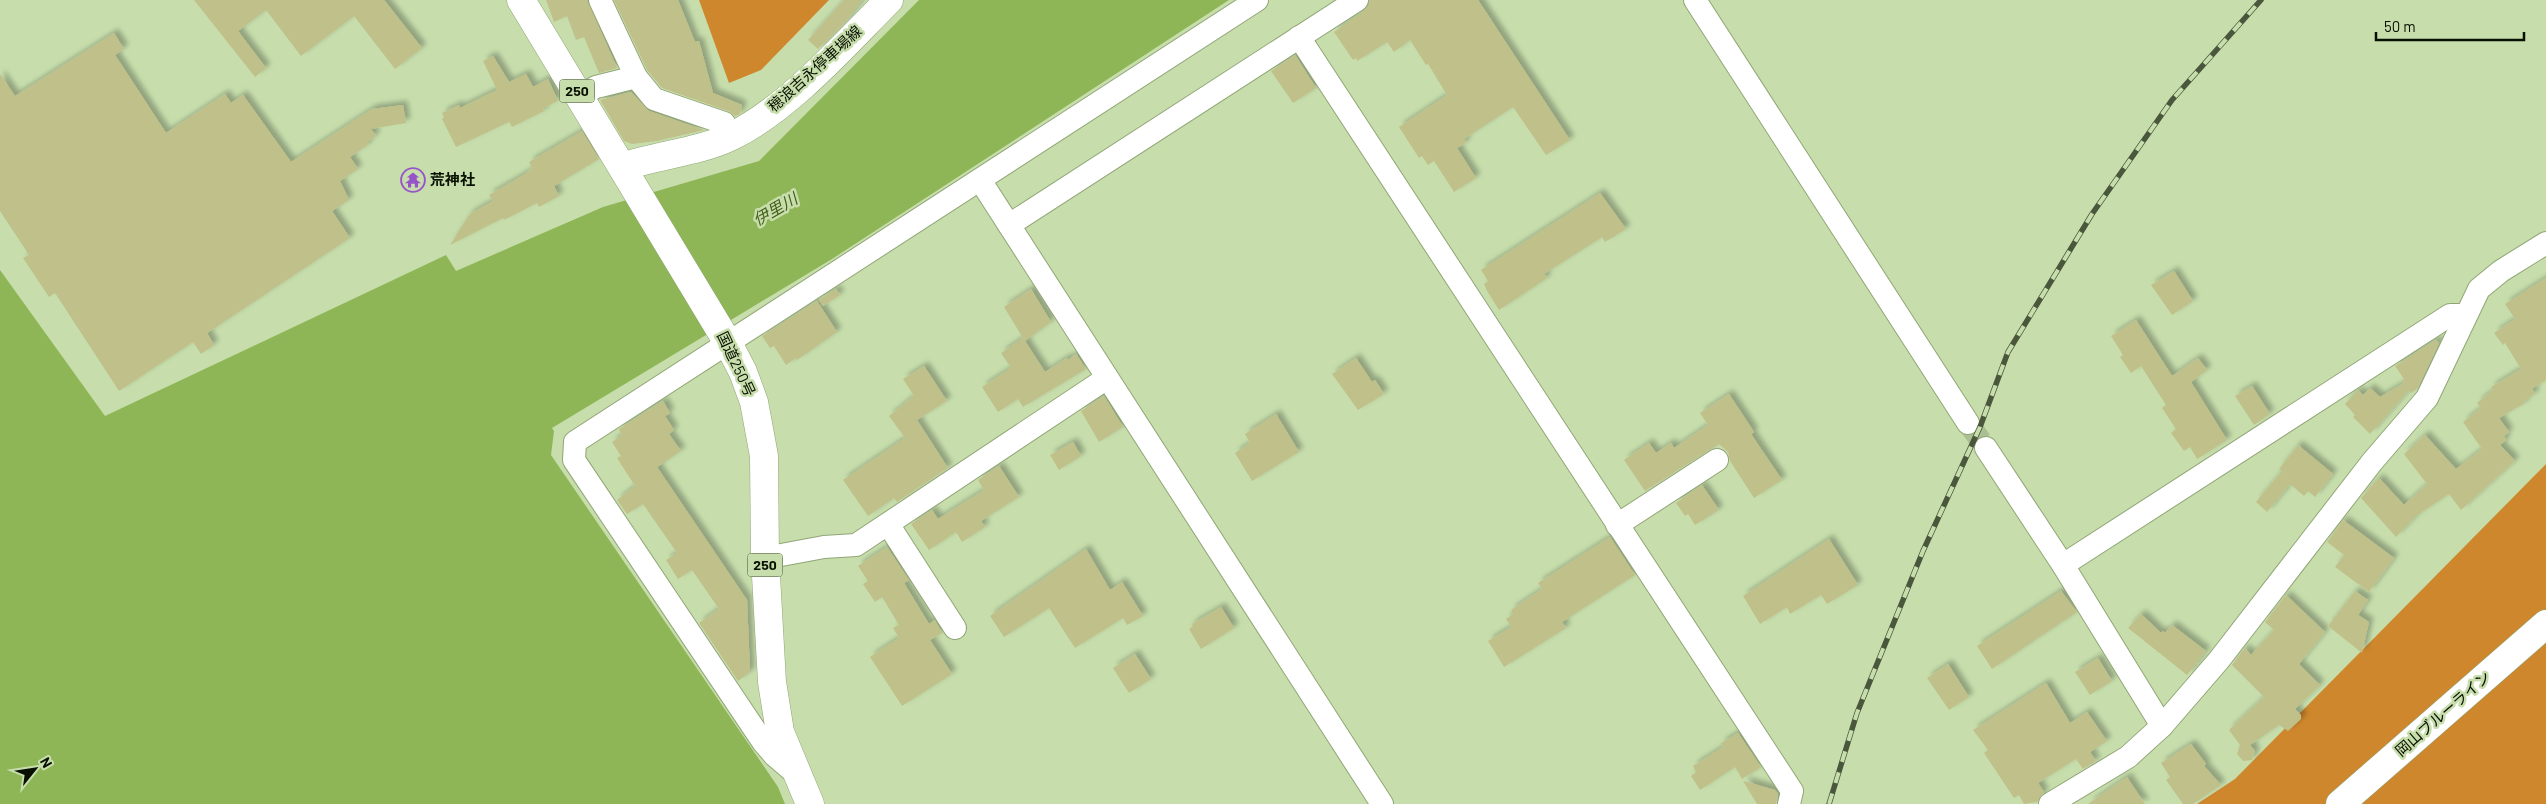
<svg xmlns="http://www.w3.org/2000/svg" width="2546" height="804" font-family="Barlow,'Noto Sans JP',sans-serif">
	<defs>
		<filter id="shadow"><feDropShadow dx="4.5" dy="-4.5" stdDeviation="2.5" flood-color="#0004"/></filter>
	</defs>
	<rect width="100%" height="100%" fill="#c7deac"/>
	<g fill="#ce872c">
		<path d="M699,0h130l-68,70 -32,13z"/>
		<path d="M2546,464v340h-349l38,-25z"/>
	</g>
	<path fill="#8eb656" d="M919,0h310l-397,259 -280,169 2,3 -3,24 227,332 7,17h-785v-534l105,146 341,-161 10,16 147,-64 156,-46z"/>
	<g fill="#c0c08a" filter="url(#shadow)">
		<path d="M194,0h190l38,48 -27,21 -41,-53 -53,40 -35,-46 -28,21 28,37 -11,9z"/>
		<path d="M546,0h41l30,68 -18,5 -15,-36 -8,3 -9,-24 -13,6z"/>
		<path d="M614,0h64l17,42 4,-1 14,52 29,12 -2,9 -5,2 -7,-5 -66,-23 -15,-18z"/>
		<path d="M844,0h18l-16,21 -28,28 -10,-9z"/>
		<path d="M1370,0h108l92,140 -24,15 -33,-48 -49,32 2,4 -9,5 19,30 -22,14 -20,-31 -6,4 -6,-9 -3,2 -20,-31 48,-32 -19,-31 -2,1 -16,-25 -16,12 -7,-10 -30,19 -1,-3 -3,2 -19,-28 30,-21z"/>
		<path d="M114,33l10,16 -9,6 51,78 59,-39 6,9 12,-8 48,67 81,-53 31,-4 3,18 -35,6 5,7 -9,6 2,2 -19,13 8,12 -18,12 9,19 -17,11 18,27 -143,95 7,12 -13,9 -8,-12 -74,49 -64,-98 -6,4 -26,-39 6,-3 -29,-44v-137l15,22z"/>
		<path d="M1295,55l21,33 -23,15 -22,-32z"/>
		<path d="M493,56l16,26 17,-8 7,13 15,-8 10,22 -15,7 1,3 -32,16 -3,-5 -53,25 -14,-28 2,-2 -2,-4 17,-8 1,3 37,-18 -14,-29z"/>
		<path d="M631,92l18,19 55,19 -47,11 -25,3 -8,-3 -24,-41z"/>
		<path d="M582,131l17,28 -45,27 5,10 -20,11 -2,-4 -33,17 -1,-2 -53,27 20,-31 23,-13 -4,-6 36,-21 7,-6 -3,-6z"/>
		<path d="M1600,193l26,36 -21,13 -3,-5 -58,37 3,4 -48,32 -12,-19 -3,-7 4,-3 -7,-11z"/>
		<path d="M2174,271l19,30 -21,14 -21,-30z"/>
		<path d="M2546,278v102l-14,9 3,5 -11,7 1,2 -26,15 10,14 -5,4 2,4 -6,5 15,16 -54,49 -12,-16 -33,22 -20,21 -35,-39 18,-20 25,27 23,-21 -23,-30 21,-19 31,34 26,-20 -19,-27 18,-14 -4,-5 16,-13 -2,-3 30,-18 -16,-26 -2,2 -9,-12 21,-14 -10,-15z"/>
		<path d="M836,289l4,6 -17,11 -4,-6z"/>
		<path d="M1031,289l20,33 -26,19 20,31 22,-14 1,2 8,-6 10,15 -63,38 -5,-8 -20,13 -16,-25 29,-19 -10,-15 22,-15 -19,-31z"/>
		<path d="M817,301l20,31 -40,28 -1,-2 -10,7 -12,-19 -4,2 -8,-12z"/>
		<path d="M2136,320l36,56 26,-18 9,12 -16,12 36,58 -30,19 -7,-12 -6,4 -13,-18 5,-4 -14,-21 4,-3 -25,-39 -10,7 -11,-16 3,-2 -12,-19z"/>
		<path d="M2436,340l3,3 -22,46 -6,4 -2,-3 -39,44 -17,-17 2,-2 -10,-11 13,-14 5,5 7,-7 10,9 24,-14 -2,-3 2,-1 -9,-13z"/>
		<path d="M1356,358l16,24 3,-2 9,14 -26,16 -26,-36z"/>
		<path d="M924,366l23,35 -30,19 31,48 -51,34 -3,-4 -26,18 -25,-36 62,-42 -16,-22 25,-20 -11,-17z"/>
		<path d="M2252,386l18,28 -16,11 -19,-29z"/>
		<path d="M1729,394l25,38 -3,2 31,46 -28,18 -24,-37 -2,-9 -9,-8 -74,47 -21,-31 25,-17 7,10 15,-10 3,5 34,-23 -8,-12z"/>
		<path d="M1104,396l19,31 -24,15 -18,-31z"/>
		<path d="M663,401l7,12 -5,3 9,14 -5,4 12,17 -24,16 90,133 3,72 -12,9 -39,-58 20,-14 -27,-39 -14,9 -12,-19 11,-7 -34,-49 -16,10 -10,-14 18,-14 -18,-28 4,-2 -9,-14 10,-7 -3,-6z"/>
		<path d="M1276,414l23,38 -47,29 -17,-28 15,-10 -5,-9z"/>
		<path d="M1073,442l8,14 -22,14 -9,-15z"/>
		<path d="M2298,445l35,29 -18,23 -7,-6 -4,5 -14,-12 -23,28 -11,-10 26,-31 -3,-2z"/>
		<path d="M999,466l20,31 -38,24 4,6 -23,15 -6,-10 -27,18 -18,-26 21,-14 6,9 46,-29 -6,-10z"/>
		<path d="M1702,485l17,25 -24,15 -7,-11 -3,2 -9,-13z"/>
		<path d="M2343,520l51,38 -25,34 -34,-25 9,-12 -17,-13z"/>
		<path d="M1610,537l25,38 -73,47 4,6 -62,39 -16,-26 23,-14 -5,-8 7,-5 -2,-4 31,-21 -4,-6z"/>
		<path d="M1829,539l29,46 -31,19 -6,-9 -31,19 -3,-7 -27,17 -17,-28z"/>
		<path d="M887,547l22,33 -5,3 25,41 6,-4 7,13 -12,7 22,34 -50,32 -32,-49 29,-19 -6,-10 6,-3 -17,-28 -7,5 -12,-18 5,-3 -10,-15z"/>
		<path d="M1086,549l24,41 12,-8 21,34 -16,9 -4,-7 -48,30 -26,-40 -45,29 -14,-21z"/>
		<path d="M2061,591l16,21 -85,57 -15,-23z"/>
		<path d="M2355,591l13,9 -10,15 11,7 -7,31 -34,-27z"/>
		<path d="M2286,595l39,37 -26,32 21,21 -25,24 6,6v4l-13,12 -9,-6 -29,20 5,6 -3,9 -9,1 -6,-7 3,-9 -11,-15 35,-33 -32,-32 13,-17 6,7 23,-25 -9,-8z"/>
		<path d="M1221,607l13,21 -33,21 -12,-20 4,-3 -1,-2z"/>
		<path d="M2141,614l20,19 2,-2 2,2 7,-8 34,26 -19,24 -59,-47z"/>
		<path d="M1135,654l16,25 -22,14 -16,-25z"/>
		<path d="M2098,658l14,23 -22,14 -15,-23z"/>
		<path d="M1948,664l21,33 -20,13 -22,-32z"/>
		<path d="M2046,683l24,40 17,-11 20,29 -17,11 6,9 -13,8 -7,-10 -38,24 6,9 -7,10 -13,2 -5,-9 -5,3 -30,-45 4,-3 -15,-20z"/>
		<path d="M1738,733l23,34 -19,12 -7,-12 -35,23 -9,-14 5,-4 -3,-6 30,-19 -2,-4z"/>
		<path d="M2191,744l15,20 -2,2 17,19 -28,19h-10l-17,-24 4,-3 -9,-14z"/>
		<path d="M2127,777l18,27h-57z"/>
		<path d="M1743,781l32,9 3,4 -2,10h-19z"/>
	</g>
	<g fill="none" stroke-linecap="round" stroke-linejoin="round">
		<path stroke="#aabf92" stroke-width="22" stroke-dasharray="22 11" stroke-linecap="butt" d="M1968,423l18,25"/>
		<g stroke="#90a676" stroke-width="24">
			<g id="minor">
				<path d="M600,0l36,77 18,22 70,24 9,13"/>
				<path d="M1695,0l273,423"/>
				<path d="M1299,37l493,754 -3,13"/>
				<path d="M580,96l16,-9 40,-10"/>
				<path d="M980,180l402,624"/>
				<path d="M1009,225l348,-225"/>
				<path d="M1986,448l77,117 99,161"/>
				<path d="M888,524l67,104"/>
				<path d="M1617,525l100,-65"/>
				<path d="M765,558l59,-11 32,-2 251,-167"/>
				<path d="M2063,565l387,-250h16"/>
				<path d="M796,774l-21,-18 -12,-14 -189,-282 1,-18 682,-442"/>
				<path d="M2050,804l78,-47 34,-31 57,-66 153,-198 55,-64 52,-109 22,-18 45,-28"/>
			</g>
		</g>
		<g stroke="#90a676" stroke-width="29">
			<g id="secondary">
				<path d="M622,167c35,-12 78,-15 110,-31 57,-28 112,-91 157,-136"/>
				<path d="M2340,804l206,-180"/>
			</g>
		</g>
		<g stroke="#90a676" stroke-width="29">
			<path id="trunk" d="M521,0l207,343 15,29 11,30 10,54 1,102 7,124 8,50 30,72"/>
		</g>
		<use href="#minor" stroke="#fff" stroke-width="22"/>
		<use href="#secondary" stroke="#fff" stroke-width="28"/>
		<use href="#trunk" stroke="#fff" stroke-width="28"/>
		<g stroke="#4a573c" stroke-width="5.5">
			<path id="rail" d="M1829,804l28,-91 66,-162 57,-124 28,-75 84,-138 80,-114 89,-100"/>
		</g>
		<use href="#rail" stroke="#c7deac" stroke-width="4" stroke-dasharray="11" stroke-linecap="butt"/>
	</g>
	<defs>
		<g id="temple-ring" transform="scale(1.25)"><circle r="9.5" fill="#c7deac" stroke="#9754c9" stroke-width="1.5"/><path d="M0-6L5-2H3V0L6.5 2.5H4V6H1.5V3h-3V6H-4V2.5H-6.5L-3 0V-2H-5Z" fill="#9754c9"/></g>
	</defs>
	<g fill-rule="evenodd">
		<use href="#temple-ring" x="413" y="180"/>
	</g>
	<g text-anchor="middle" stroke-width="5" stroke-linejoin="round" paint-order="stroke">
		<g fill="#c7deac" stroke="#414e34" stroke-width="1">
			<rect x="559.5" y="79.5" width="35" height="23" rx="4"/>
			<rect x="747.5" y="553.5" width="35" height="23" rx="4"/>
		</g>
		<g font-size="14" font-weight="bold" fill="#081001">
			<text x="577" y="96">250</text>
			<text x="765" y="570">250</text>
		</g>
		<g font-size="15" fill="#081001" stroke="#c7deac">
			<text transform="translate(815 69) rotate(-42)" y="5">穂浪吉永停車場線</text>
			<text transform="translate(736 364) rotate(65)" y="5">国道250号</text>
			<text transform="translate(2443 714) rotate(-41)" y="5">岡山ブルーライン</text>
		</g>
		<g font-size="15" font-weight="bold" fill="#081001" stroke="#c7deac" text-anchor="start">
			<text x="430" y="185">荒神社</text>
		</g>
		<g font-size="16" font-style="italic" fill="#455f1c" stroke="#c7deac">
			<text transform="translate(775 209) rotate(-30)" y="6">伊里川</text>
		</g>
	</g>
	<g transform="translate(35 769) rotate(60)" stroke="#c7deac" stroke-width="4" paint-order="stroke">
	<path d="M0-4L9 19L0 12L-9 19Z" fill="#081001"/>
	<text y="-8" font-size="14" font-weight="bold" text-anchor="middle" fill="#081001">N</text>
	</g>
	<path d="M2376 32v8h148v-8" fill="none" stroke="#081001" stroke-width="2.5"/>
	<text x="2384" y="32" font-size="15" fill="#081001" stroke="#c7deac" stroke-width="4" paint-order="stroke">50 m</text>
</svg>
